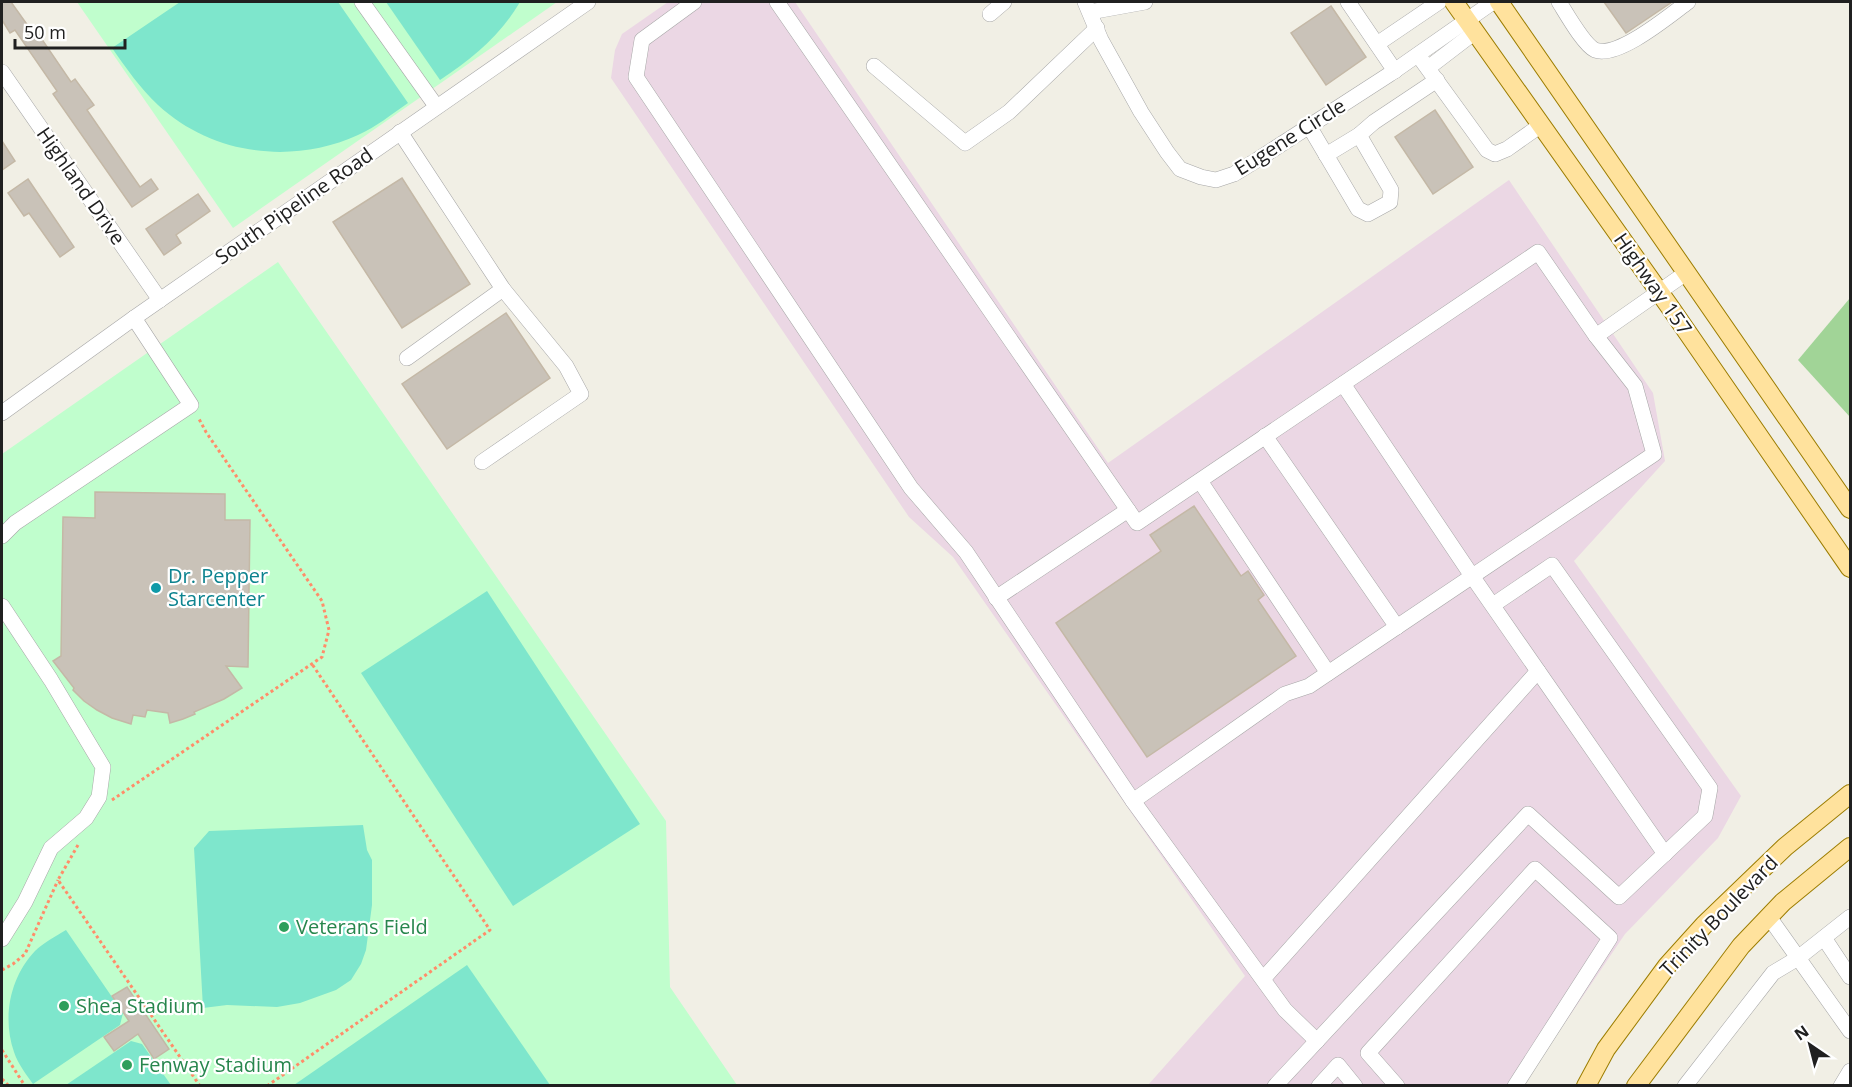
<svg xmlns="http://www.w3.org/2000/svg" width="1852" height="1087" font-family="'Open Sans',sans-serif">
	<rect width="100%" height="100%" fill="#f1efe5"/>
	<path fill="#ebd7e4" d="M668,2h127l313,461 401,-283 144,213 12,68 -91,100 167,235 -23,42 -93,96 -102,151h-375l97,-109 -292,-419 -44,-40 -298,-439 4,-28 7,-16z"/>
	<path fill="#a1d497" d="M1850,298v119l-52,-57z"/>
	<g fill="#c0fecd">
		<path d="M77,2h480l-324,226z"/>
		<path d="M278,262l388,559 4,166 67,98h-735v-631z"/>
	</g>
	<g fill="#7ee6cc">
		<path d="M180,2h158l70,101c-16,11 -32,24 -50,32 -66,30 -146,20 -200,-30 -18,-17 -32,-37 -46,-57z"/>
		<path d="M386,2h134c-20,34 -47,56 -80,78z"/>
		<path d="M487,591l153,233 -127,82 -152,-233z"/>
		<path d="M363,825l4,25 5,10v45l-6,45 -5,14 -10,16 -15,10 -36,13 -23,4 -50,-2 -24,3 -9,-160 15,-17z"/>
		<path d="M66,930l57,83 -3,12 -87,59c-7,-10 -15,-20 -19,-32 -12,-34 -4,-75 21,-101 8,-8 21,-15 31,-21z"/>
		<path d="M467,965l83,120h-256z"/>
		<path d="M131,1041l11,3 29,41h-105z"/>
	</g>
	<g fill="#c9c2b8" stroke="#c4b8a6" stroke-width="1.5">
		<path d="M2,2h9l25,35 3,-2 32,47 4,-3 19,26 -7,5 53,77 11,-8 7,10 -26,18 -79,-113 4,-3 -42,-61 -5,3 -8,-13z"/>
		<path d="M1604,2h68l-46,31z"/>
		<path d="M1331,6l35,51 -40,28 -35,-52z"/>
		<path d="M1435,110l38,57 -40,27 -38,-57z"/>
		<path d="M2,141l13,20 -13,9z"/>
		<path d="M402,178l68,106 -68,44 -69,-106z"/>
		<path d="M28,179l46,68 -14,10 -31,-44 -5,3 -16,-23z"/>
		<path d="M198,194l12,17 -34,24 5,8 -17,12 -18,-26z"/>
		<path d="M506,313l44,65 -103,71 -45,-65z"/>
		<path d="M95,492l130,2v26h25l-2,147 -22,-1 16,22 -18,11 -30,13 1,2 -12,5 -13,4 -2,-10 -21,-3 -2,7 -12,-2 -2,9 -19,-6 -15,-8 -13,-9 -11,-11 1,-2 -21,-27 8,-5 2,-139 32,1z"/>
		<path d="M1194,506l47,70 7,-5 16,24 -6,5 38,56 -149,101 -91,-134 105,-72 -11,-16z"/>
		<path d="M127,987l42,62 -15,10 -16,-25 -24,17 -10,-14 25,-16 -17,-25z"/>
	</g>
	<g fill="none" stroke-linecap="round" stroke-linejoin="round">
		<g stroke="#a7a7a7" stroke-width="16">
			<g id="minor">
				<path d="M362,2l74,104"/>
				<path d="M694,2l-52,38 -6,37 275,411 55,64 167,249 152,-107 24,-8 345,-232 -19,-68 -39,-50"/>
				<path d="M777,2l360,521 401,-271 58,84 90,-63"/>
				<path d="M1085,2l16,38 40,72 26,40 13,17 21,8 15,3 18,-6 23,-14 133,-86 103,-72"/>
				<path d="M1348,2l47,69"/>
				<path d="M1559,2c7,11 25,43 36,48 23,9 75,-35 93,-48"/>
				<path d="M1090,12l55,-10"/>
				<path d="M990,14l14,-12"/>
				<path d="M1377,44l62,-42"/>
				<path d="M1418,55l69,95 8,4 12,-5 34,-24"/>
				<path d="M874,66l91,77 44,-31 88,-84"/>
				<path d="M1428,68l47,-36"/>
				<path d="M2,72l158,228"/>
				<path d="M1309,126l49,83 10,5 22,-12 1,-12 -32,-55 15,-13 63,-42"/>
				<path d="M400,132l103,157 63,77 15,28 -99,68"/>
				<path d="M1326,155l33,-20"/>
				<path d="M407,358l96,-69"/>
				<path d="M1343,384l129,192 193,278"/>
				<path d="M2,413l132,-95 454,-316"/>
				<path d="M1265,436l132,191"/>
				<path d="M1200,481l128,192"/>
				<path d="M2,536l13,-13 176,-118 -57,-87"/>
				<path d="M996,598l132,-88"/>
				<path d="M2,606l49,74 52,87 -4,30 -13,21 -35,30 -26,54 -23,37"/>
				<path d="M1133,801l152,209 32,31"/>
				<path d="M1769,917l81,114"/>
				<path d="M1824,938l26,39"/>
				<path d="M1263,979l275,-308"/>
				<path d="M1275,1086l253,-272 91,83 86,-81 5,-28 -158,-223 -59,40"/>
				<path d="M1319,1086l19,-21 17,21"/>
				<path d="M1397,1086l-29,-33 167,-184 75,69 -95,148"/>
				<path d="M1685,1086l88,-113 25,-15 52,-41"/>
				<path d="M1841,1086l9,-15"/>
			</g>
		</g>
		<g stroke="#9c7d00" stroke-width="20">
			<g id="major">
				<path d="M1454,2l218,308 178,258"/>
				<path d="M1499,2l351,507"/>
				<path d="M1586,1086l20,-37 61,-83 37,-41 81,-78 65,-53"/>
				<path d="M1636,1086l105,-140 42,-44 67,-55"/>
			</g>
		</g>
		<g stroke="#ff8d69" stroke-width="3" stroke-dasharray="3 3" stroke-linecap="butt">
			<path d="M112,800l210,-143 7,-27 -7,-29 -116,-169 -8,-15"/>
			<path d="M78,845l-20,35 142,206"/>
			<path d="M2,970l11,-6 12,-10 33,-74"/>
			<path d="M2,1050l23,36"/>
			<path d="M2,1079l7,7"/>
			<path d="M267,1086l223,-156 -178,-266"/>
		</g>
		<use href="#minor" stroke="#fff" stroke-width="15"/>
		<use href="#major" stroke="#ffe29d" stroke-width="18"/>
	</g>
	<circle fill="#0f9aa8" stroke="#fff" stroke-width="2" cx="156" cy="588" r="6"/>
	<g fill="#2e9e5b" stroke="#fff" stroke-width="2">
		<circle cx="284" cy="927" r="6"/>
		<circle cx="64" cy="1006" r="6"/>
		<circle cx="127" cy="1065" r="6"/>
	</g>
	<g text-anchor="middle" stroke-width="4.5" stroke-linejoin="round" paint-order="stroke">
		<g font-size="20" fill="#202020" stroke="#fff">
			<text transform="translate(1290 137) rotate(-32)" y="7">Eugene Circle</text>
			<text transform="translate(81 186) rotate(55)" y="7">Highland Drive</text>
			<text transform="translate(294 206) rotate(-35)" y="7">South Pipeline Road</text>
			<text transform="translate(1653 284) rotate(55)" y="7">Highway 157</text>
			<text transform="translate(1719 916) rotate(-46)" y="7">Trinity Boulevard</text>
		</g>
		<g font-size="20" fill="#0d838f" stroke="#fff" text-anchor="start">
			<text x="168" y="583">Dr. Pepper<tspan x="168" dy="23">Starcenter</tspan></text>
		</g>
		<g font-size="20" fill="#27864d" stroke="#fff" text-anchor="start">
			<text x="296" y="934">Veterans Field</text>
			<text x="76" y="1013">Shea Stadium</text>
			<text x="139" y="1072">Fenway Stadium</text>
		</g>
	</g>
	<rect width="1852" height="1087" fill="none" stroke="#202020" stroke-width="6"/>
	<g transform="translate(1810 1045) rotate(325)" stroke="#ffffff" stroke-width="4.5" paint-order="stroke">
	<path d="M0-4.5L10 22L0 15L-10 22Z" fill="#202020"/>
	<text y="-9" font-size="16" font-weight="bold" text-anchor="middle" fill="#202020">N</text>
	</g>
	<path d="M15 39v9h110v-9" fill="none" stroke="#202020" stroke-width="3"/>
	<text x="24" y="39" font-size="18" fill="#202020" stroke="#ffffff" stroke-width="4.5" paint-order="stroke">50 m</text>
</svg>
